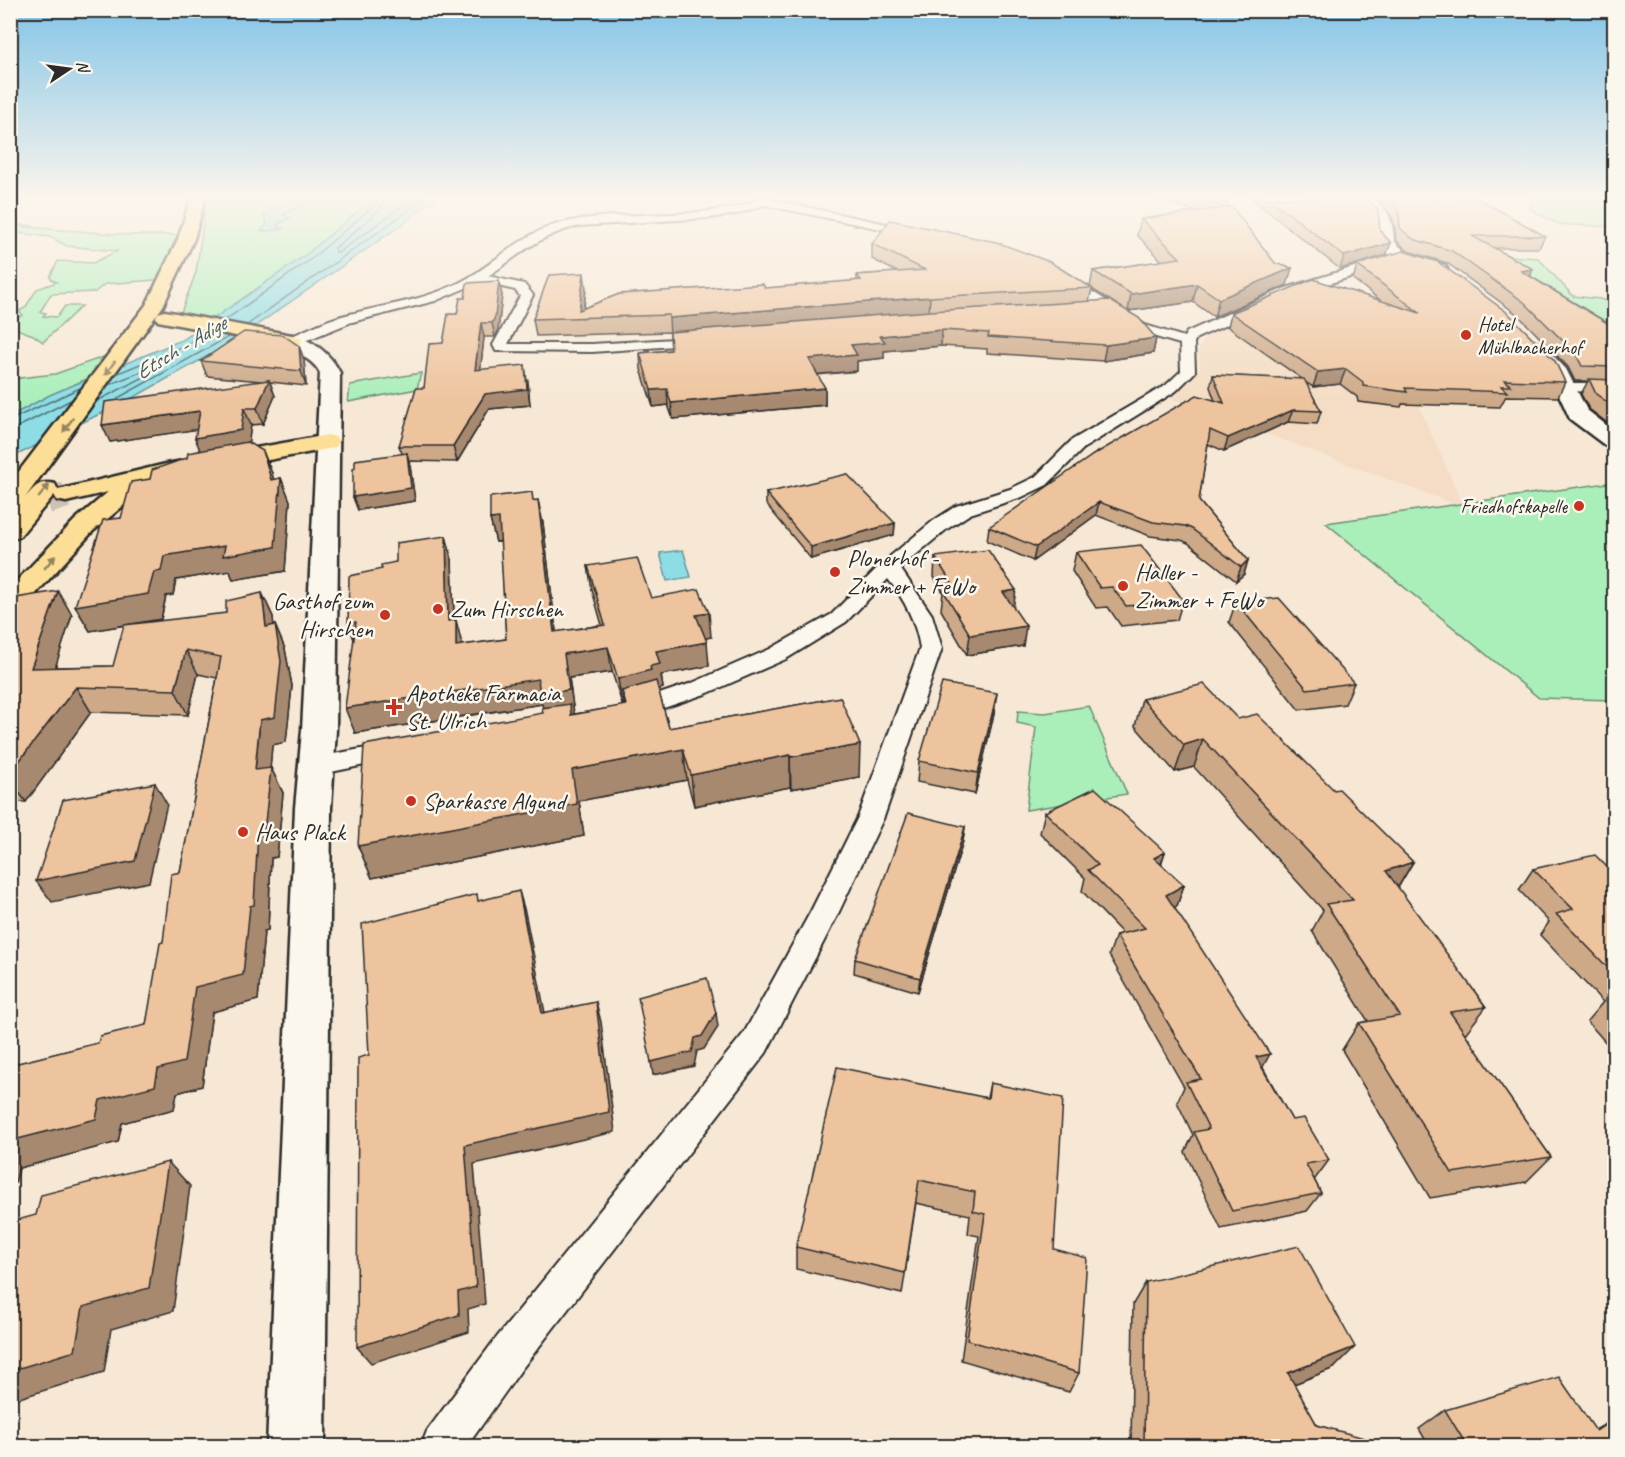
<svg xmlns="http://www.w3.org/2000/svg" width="1625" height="1457" font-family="Caveat,sans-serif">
	<rect width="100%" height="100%" fill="#f7e8d5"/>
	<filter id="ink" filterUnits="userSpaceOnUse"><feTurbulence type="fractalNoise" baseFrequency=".0167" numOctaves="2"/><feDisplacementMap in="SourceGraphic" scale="12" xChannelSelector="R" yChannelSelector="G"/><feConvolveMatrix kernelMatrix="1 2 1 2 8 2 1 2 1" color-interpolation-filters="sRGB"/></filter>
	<g filter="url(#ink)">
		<path fill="#f4ddc4" d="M1236,318l168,45 18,50 40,89 -8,2 -284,-106 30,-30 -2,-19 9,-15z"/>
		<g fill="#aaefba" stroke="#6a8d72" stroke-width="1.5">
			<path d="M207,198h167l-67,56 -93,66 -34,-5 16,-43z"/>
			<path d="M1532,198h82v29l-56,-3 -28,-15z"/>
			<path d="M11,226l119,9h57l-19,44 -63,5 -10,8 -44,2 -11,18 6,1 -3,3 14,1 8,-11h17l-39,36 -10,-7 -22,-8 -1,-6 13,-6 -4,-4 6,-3 12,-19 20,-7 -5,-2 -2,-3 8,-16 35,2 24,-12 -50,-5 -17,-9 -39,-5z"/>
			<path d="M1481,254l57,4 35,38 27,3 14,5v45z"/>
			<path d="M106,356l-17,22 -39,17 -39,21v-37l44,-5z"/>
			<path d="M421,373l-4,16 -69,13 2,-17z"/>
			<path d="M1614,482v218l-75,-2 -213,-175z"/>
			<path d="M1089,706l38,88 -101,16 10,-83 -19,-4 1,-12 27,2z"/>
		</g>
		<g fill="#8cdde6" stroke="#65969b" stroke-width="1.5">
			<path d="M374,198h62l-33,26 -172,119 -93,52 -127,63v-42l39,-21 134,-56 123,-85z"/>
			<path d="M288,201l21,2 -26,12 7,3 -13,7v3h6l-2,2 -20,1 6,-7 -3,-7 8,-6 -5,-2z"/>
			<path d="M683,550l8,27 -24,4 -7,-28z"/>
		</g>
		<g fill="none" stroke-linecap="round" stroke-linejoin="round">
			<g stroke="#527276" stroke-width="1.5">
				<path d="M385,198l-5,12 -45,38v4h4l75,-54"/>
				<path d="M224,321l87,-62 64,-54 2,-7"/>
				<path d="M247,325l179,-127"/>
				<path d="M116,374l70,-29 21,-13"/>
				<path d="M118,398l112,-62"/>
				<path d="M97,401l47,-24 1,-4 -4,-1 -33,13"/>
				<path d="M10,420l70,-32"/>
				<path d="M10,428l8,-1 53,-27"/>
			</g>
			<path fill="#65969b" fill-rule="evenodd" d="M10,223l23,2 2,1 -2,1 -23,-2z"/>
			<path stroke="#cec2b3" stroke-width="26" stroke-dasharray="26 13" stroke-linecap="butt" d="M10,513l56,-18"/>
			<g stroke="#2b2b2b" stroke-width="4">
				<g id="street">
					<path d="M760,198h13l-1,2 143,30 6,3 -6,3 -151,-31 -27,9 -27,4 -130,8c-40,8 -59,28 -92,50l36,8 9,11 -25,49h84l115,-7 2,3 -7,4 -110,8 -96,-1 -3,-6 27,-49 -5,-6 -35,-8 -45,19 -83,21 -55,22h-10l-2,-3 2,-3c18,-7 36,-17 55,-22 37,-10 75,-14 110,-30 38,-16 65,-51 106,-62 47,-13 108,-6 159,-14 15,-2 30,-4 43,-12z"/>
					<path d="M1387,257l6,4 -2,3 -98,31 -96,43 -3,4 1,30 -19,19 -92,57 -37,37 -25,12 -52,17 -23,15 -47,39 32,47 10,33 -58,169 -47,99 -71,137 -245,317 -54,76h-46l6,-15 66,-89 251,-309 67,-122 47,-94 62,-169c-4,-26 -15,-48 -32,-69l-42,43 -60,37 -78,34 -68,23 -8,3 -8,-3 -4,-5 4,-5 68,-23 78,-34 62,-35 50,-51 51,-42 23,-15 54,-17 25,-12 37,-37 94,-55 15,-14 -1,-27 -45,-13 -77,-50 -2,-3 2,-3h8l79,50 39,12 3,-5 96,-43z"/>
					<path d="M1565,383h49v9l-54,-1 -3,-3z"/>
					<path d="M394,743l9,2 3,6 -3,6 -86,18 -9,-3 -3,-6 3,-6 9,-3z"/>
				</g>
			</g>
			<g stroke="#2b2b2b" stroke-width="5">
				<g id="secondary">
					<path d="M1356,198c4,0 11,-1 15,0 17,5 23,28 23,43l13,12 38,12 2,4 -2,4 -6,1 -44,-13 -17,-19c2,-27 -7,-26 -22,-44z"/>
					<path d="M292,335c21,5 39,19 48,38l-4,357 -5,78 -6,638h-58l28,-638 7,-78 18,-357c-8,-17 -28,-18 -38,-32l3,-4z"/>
					<path d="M1536,343l7,2 23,24 21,41 27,21v17l-8,-2 -36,-27 -20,-44 -24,-26 3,-4z"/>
				</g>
			</g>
			<g stroke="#2b2b2b" stroke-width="5">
				<g id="primary">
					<path d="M191,198h14l-11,41 -31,67 -138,192c10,-11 14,-18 30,-14l3,6 108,-26 162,-29 8,2 3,5 -3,5 -8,2 -183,34 2,3 -54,45 -73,80 -10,2v-25l65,-68 33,-28 -42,10 -9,-2 -3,-5 -35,42 -9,2v-25l7,-7 -7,1v-25l136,-178 32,-66z"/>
					<path d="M165,311l127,24 7,2 3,4 -3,4 -7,2 -134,-26 -2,-4 2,-4z"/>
				</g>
			</g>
			<use href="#street" fill="#fbf7ec" fill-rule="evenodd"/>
			<use href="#secondary" fill="#fbf7ec" fill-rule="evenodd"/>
			<use href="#primary" fill="#fdde96" fill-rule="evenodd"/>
		</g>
		<g fill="#cda988" stroke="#2b2b2b" stroke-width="1.5" fill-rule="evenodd">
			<path d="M1154,198h68l65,87 -73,32 -21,-15 -65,9 28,27 -3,15 -50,8 -116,-8v-4l-46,-3 -57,5v7l-27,3v10l-40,4 8,13v17l-152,14 -5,-14 -15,2 -12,-38 -1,-16 31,-3 -1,-18 -134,4 -3,-17 53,-30 -2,19 273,-27v-6l40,-3 -25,-13v-15l218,43 3,-16 69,-10 -25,-26 4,-16 56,-7zM1092,289l30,19 -33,-6z"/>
			<path d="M1251,198h116l13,33 11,12 -5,12 -46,14z"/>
			<path d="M1375,198h102l68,38 -6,12h-45l39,21 -3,7 84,51v101l-25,-19 -8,-15 7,-13h-13l-7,-14 -50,-52 -71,-52 -39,-12 -12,-11 -1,-13 -4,-12z"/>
			<path d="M1357,265l208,117 -7,15 -52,-1 -6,11 -98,-3 -1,3 -43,-5 -1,-5 -17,-13 -27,3 -8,-5 16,29 -4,13 -29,-2 -64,29 -16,-7 -9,57 49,59 -4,14 -8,7 -48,-38 -7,-3 -31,-4 -54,-21 -63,46 -46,-20 2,-14 226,-126 -5,-14 3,-12 89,4 -74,-52 3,-14 150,-12 -28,-22z"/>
			<path d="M502,295l-4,36 -3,6h-11l-4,33 48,10 2,25 -41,4 -32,53 -48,-1 6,40 -57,9 -5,-13 49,-44 -3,-7 44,-103 14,-29z"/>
			<path d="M299,346l5,14 2,26 -36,-4 5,14 -12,28 -12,1 -3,18 24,30 1,7 8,-2 9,23 -5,70 -52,9 -3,-9 -54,9 -3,15 -7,1 -5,23 -71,12 -15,-25 46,-88 29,-39 50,-28 -3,-22 -87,13 151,-61 -54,-5 -6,-15z"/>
			<path d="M766,493l129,30 -1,12 -83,24 -45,-55z"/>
			<path d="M534,500l9,23 13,109 46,-7 -10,-35 -4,-24 63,32 60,39 -6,1 4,28 -48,9 2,13 -5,2 11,38 171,-31 19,80 -68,12 -1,-2 -96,19 -7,-26 -108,21 5,35 -212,42 -14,-32 185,-133v-5l-1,-4 -187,29 27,-164 64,-33 6,24 2,60 8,25 44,-6 -5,-97h-5l-6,-23zM612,672l10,32 2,-1v3l-50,8 -5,-36z"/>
			<path d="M1076,552l107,48 -6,20 -56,6 -13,-19 -12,1 -24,-37z"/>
			<path d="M935,557l78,51 10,38 -56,9 -26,-45 2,-18 -9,-15z"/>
			<path d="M262,593l11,24v8h2l10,24 7,37 -6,56 -14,3 -2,23h1l12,25 -6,64 -6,1 -3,72 -4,1 -6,69 -46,12 -10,74 -25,7 -3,16 -52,14 -4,19 -99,26 -4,15 -5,1v-119l88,-22 48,-18 17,-83 17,-70 37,-194 -19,-4 -10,41 -97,-3 -65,90h-16v-203l62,16 -17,52 58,-1 113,-53z"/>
			<path d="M1236,602l118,81 -9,21 -46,6 -70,-88z"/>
			<path d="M1142,699l96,20 96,71 79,72 -15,26 88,119 -21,27 86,123 -25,25 -96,16 -88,-148 17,-27 9,-2 -56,-90 11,-21 -129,-143 -19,5 -40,-46z"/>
			<path d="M994,714l-19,80 -58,-12 2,-21z"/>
			<path d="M1045,812l120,40 -4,12 23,21 -7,21 -3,1 118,213 37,40 -14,19h-1l7,14 -14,18 -86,18 -36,-77 8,-17 -16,-33 7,-15 -75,-132 7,-20 6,-2 -40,-42 3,-13 -45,-45z"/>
			<path d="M965,827l-2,14 -45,151 -64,-19 1,-14z"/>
			<path d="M1533,869l81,5v178l-27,-31 16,-19 -63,-67 9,-13 -30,-32z"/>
			<path d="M1614,1069v11l-4,-6z"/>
			<path d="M990,1083l64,166 25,124 -10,19 -108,-32 18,-124 -11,-2 2,-19 -54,-12 -14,91 -106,-25v-22l191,-149z"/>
			<path d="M1146,1282l188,86 -40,16 23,41 62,21h-248l2,-142z"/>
			<path d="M1445,1410l150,20 16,-9 3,25h-185l-10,-17z"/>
		</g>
		<g fill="#a7896f" stroke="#2b2b2b" stroke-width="1.5">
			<path d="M1391,243l-5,12 -46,14 4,-13z"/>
			<path d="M1292,268l-5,17 -73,32 5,-18z"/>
			<path d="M1533,269l-5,13 -7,-11z"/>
			<path d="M584,273l2,16 -4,28 -3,-7z"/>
			<path d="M499,281l3,14 -4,36 -3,6 -3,-14z"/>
			<path d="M1197,284l-4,18 -65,9 3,-17z"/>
			<path d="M930,297l-1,17 -259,21 -1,-17z"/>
			<path d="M481,323l3,14 -5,48 -4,-15z"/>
			<path d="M942,330l-1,16 -57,5v7l-27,3v10l-48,4v-16l71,-23z"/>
			<path d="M1156,338l-3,15 -50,8 3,-16z"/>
			<path d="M299,346l5,14 2,26 -5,-15z"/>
			<path d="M525,365l5,40 -41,4 -32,53 -4,-16 32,-52z"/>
			<path d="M1346,369l-6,15 -27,3 5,-15z"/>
			<path d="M269,380l6,16 -12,28 -6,-16z"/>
			<path d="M825,388v17l-152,14 -2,-16z"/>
			<path d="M667,389l1,16 -15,2 -2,-17z"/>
			<path d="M244,408l7,17 -3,22 -46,8 -7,-17z"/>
			<path d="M1293,410l-5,12 -64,29 4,-13z"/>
			<path d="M200,411l7,17 -97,14 -8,-17z"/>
			<path d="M263,451l9,22 7,28 2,-23 9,23 -5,70 -52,9 -3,-9 -54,9 -3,15 -7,1 -5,23 -71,12 -15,-25 79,-34 10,-16 107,-76z"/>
			<path d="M407,453l3,12 5,36 -57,9 -5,-13z"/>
			<path d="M538,500l5,23 16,133 -5,-24z"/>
			<path d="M1099,502l-3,13 -63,46 3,-14z"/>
			<path d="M499,518l6,23 -9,1 -6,-23z"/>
			<path d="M895,523l-1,12 -83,24v-12z"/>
			<path d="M446,536l6,24 3,85 -7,-24z"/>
			<path d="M1248,560l-4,14 -8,7 5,-14z"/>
			<path d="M1016,590l-3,20 -10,-18z"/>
			<path d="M58,591l14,24 -25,78 -16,-25z"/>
			<path d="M262,593l11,24 3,34 -10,-24z"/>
			<path d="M709,613l2,24 -13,3 -2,-25z"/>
			<path d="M456,620l6,24 1,27 -7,-25z"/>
			<path d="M356,622l1,26 -9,-25z"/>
			<path d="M275,625l10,24 7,37 -6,56 -14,3 -4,51 -13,-26 5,-50z"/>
			<path d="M1026,626l-3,20 -56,9 3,-20z"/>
			<path d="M707,642l2,24 -48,9 2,13 -9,2 -32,1 2,12 -2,1 -4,-25 32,-13 6,-15z"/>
			<path d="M608,647l4,25 -43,6 5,36 -28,5 -4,-15 -187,29 -10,-25 219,-54z"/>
			<path d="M186,650l12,24 -10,41 -13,-25z"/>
			<path d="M76,687l15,25 -65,90 -16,-22v-7z"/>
			<path d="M997,693l-3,21 -19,80 3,-21z"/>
			<path d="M1203,739l-9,28 -19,5 9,-27z"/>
			<path d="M860,745l-1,32 -68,12 -1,-32z"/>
			<path d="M683,749l4,31 -108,21 5,35 -212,42 -14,-32 214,-76z"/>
			<path d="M790,755v32l-96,19 -3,-31z"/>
			<path d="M271,768l12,25 -6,64 -6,1 -3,72 -4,1 -6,69 -46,12 -10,74 -25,7 -3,16 -52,14 -4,19 -99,26 -4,15 -5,1v-43l148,-72 37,-82 55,-81 8,-73z"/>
			<path d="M155,783l12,21 -18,78 -97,20 -16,-21z"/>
			<path d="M965,827l-2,14 -45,151 2,-14z"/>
			<path d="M1165,852l-7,21 -4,-15z"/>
			<path d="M1413,862l-16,27 -11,-18z"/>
			<path d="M1184,885l-7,21 -18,10 7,-21z"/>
			<path d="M519,891l6,21 24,121 -7,-20z"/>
			<path d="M596,1002l5,20 14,110 -141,32 11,140 -17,5 1,23 -98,31 -14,-16 101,-55 7,-147z"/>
			<path d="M716,1013l2,14 -14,22 -7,2 -3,15 -41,9 -2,-13 44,-24z"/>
			<path d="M1270,1054l-11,20 -3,-17z"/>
			<path d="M168,1162l22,24 -17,125 -62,18 -7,43 -94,29v-30l73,-64z"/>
			<path d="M1355,1347l-21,21 -65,26 19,-21z"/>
		</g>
		<g fill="#eec49e" stroke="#2b2b2b" stroke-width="1.5">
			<path d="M1196,198h26l7,9 -2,1z"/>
			<path d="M1268,198h99l11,12 2,21 11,12 -47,13z"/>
			<path d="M1389,198h88l68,38h-73l61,33 -12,2 93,56v40l-32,-1 -7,-13 -51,-51 -72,-51 -39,-12 -13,-11 -1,-13 -4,-11z"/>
			<path d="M1232,207l43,56 17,5 -73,31 -22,-15 -66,10 -38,-23 87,-13 -39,-39z"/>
			<path d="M890,220l106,22 54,20 42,26 -162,9 -261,21v-3l-136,4 16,-44 35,-2 -5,37 40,-16 144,-10 2,4 96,-8 -4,-5 68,-5 -53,-26z"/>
			<path d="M1403,251l35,11 70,51 47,48 10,21 -60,-2 6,6h-10l6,6 -102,-4 2,4 -44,-6v-4l-17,-13 -28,3 -87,-59 82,-34 107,34 -63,-48z"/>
			<path d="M499,281l-4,36 -3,6h-11l-6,47 50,-5 2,24 -42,5 -32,52h-54l17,-58h8l5,-44 14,-1 5,-29h9l3,-16h5l2,-15z"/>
			<path d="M1109,300l30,18 17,20 -50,7 -118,-8 1,-4 -47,-3 -62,6 5,6 -34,3 6,10 -48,4 16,29 -154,15 -4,-14 -16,1 -11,-37 31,-3 -1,-18 260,-21z"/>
			<path d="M244,332l39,3 16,11 2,25 -100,-10z"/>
			<path d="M1213,375l91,4 17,32 -28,-1 -65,28 -18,-8 -11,71 49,59 -7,7 -49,-38 -7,-3 -32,-4 -54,-20 -63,45 -47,-20 104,-72 104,-60 27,8z"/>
			<path d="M1589,379l25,1v27l-18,-13z"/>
			<path d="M269,380l-12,28h-13l-3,22 -46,8 5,-27 -98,14 3,-23z"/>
			<path d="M247,442l16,9 8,29 10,-2 -6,69 -52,9 2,-10 -61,10 -3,15 -7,1 -6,22 -73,12 28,-86 18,-2 10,-36 19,-3 2,-9 35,-12 1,-5z"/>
			<path d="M407,453l4,35 -58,9v-28l2,-1v-8z"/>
			<path d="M847,474l48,49 -84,24 -45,-54z"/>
			<path d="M532,492l1,9 5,-1 16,132 51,-7 -17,-59 49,-8 14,40 48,-9 10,24 -13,2 11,27 -51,9 4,13 -10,2 1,4 -33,9 -10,-32 -44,7 5,36 -29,4 -2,-15 -193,29 11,-86 -8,1 1,-47 33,-7 -1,-4 15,-3v-19l50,-7 2,85 8,-1v26l50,-7 -7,-121 -9,1v-22z"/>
			<path d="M1141,545l42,55 -57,6 -14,-19 -12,1 -24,-36z"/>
			<path d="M988,550l28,40 -13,2 23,34 -56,9 -27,-45 12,-2 -20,-31z"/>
			<path d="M58,591l-27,77 82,-2 11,-41 102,-12v-12l36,-8 4,34 9,-2 6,36 -6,56 -15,3 -5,50 16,-2 -7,64 -6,1 -4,72 -4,1 -7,69 -48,12 -11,75 -26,7 -3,17 -55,14 -4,19 -86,22v-76l88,-22 2,-7 46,-11 14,-82 3,-1 8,-68 9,-2 41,-215 -35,-7 -11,40 -99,-3 -66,86v-174z"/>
			<path d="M1279,598l75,85 -47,6 -71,-87z"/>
			<path d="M656,681l13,47 171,-31 20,48 -70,12v-2l-99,20 -8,-26 -111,21 5,34 -219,42 6,-101 179,-32 -1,-5 28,-4 1,11 55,-10 -4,-14z"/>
			<path d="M942,683l55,10 -19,80 -59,-12z"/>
			<path d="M1204,684l34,35 19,-5 77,76 5,-1 74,73 -27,9 100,136 -36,5 101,145 -99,16 -93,-150 41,-7 -74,-112 27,-4 -150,-161 -19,6 -42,-46z"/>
			<path d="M155,783l-20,78 -99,20 27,-81z"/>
			<path d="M1095,788l70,64 -11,6 30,27 -18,10 104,159 -14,3 36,63 12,-2 25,42 -23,4 15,29 -89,18 -38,-79 15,-3 -23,-47 15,-3 -85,-144 29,-7 -57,-58 10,-5 -53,-53z"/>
			<path d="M908,813l57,14 -45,151 -65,-19z"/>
			<path d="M1595,855l19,19v100l-58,-60 17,-5 -40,-40z"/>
			<path d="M519,891l23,122 54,-11 13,110 -144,33 11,142 -18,5 1,23 -102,32 1,-289 11,-3 -7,-131 115,-30 1,7z"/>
			<path d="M707,978l9,35 -14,23 -7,2 -3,14 -41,10 -13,-65z"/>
			<path d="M1614,998v13l-9,-11z"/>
			<path d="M837,1067l151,31 2,-15 73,15 -9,151 33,9 -8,115 -112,-33 18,-126 -12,-3 2,-19 -56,-12 -14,93 -109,-26z"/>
			<path d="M168,1162l-19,126 -66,19 -8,44 -65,20v-149l26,-7 5,-20z"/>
			<path d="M1299,1246l56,101 -67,26 29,52 62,17v4h-235l2,-164z"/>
			<path d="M1559,1377l37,54 15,-10 3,3v22h-147l-22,-36z"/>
		</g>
		<defs><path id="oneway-solid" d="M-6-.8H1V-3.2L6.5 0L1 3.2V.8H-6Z" transform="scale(1.5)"/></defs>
		<g fill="#948460">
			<use href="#oneway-solid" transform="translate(110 368) rotate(126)"/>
			<use href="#oneway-solid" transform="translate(68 425) rotate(126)"/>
			<use href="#oneway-solid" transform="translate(44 491) rotate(-51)"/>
			<use href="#oneway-solid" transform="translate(50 562) rotate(-50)"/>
		</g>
	</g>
	<linearGradient id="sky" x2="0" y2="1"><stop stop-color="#83c4e7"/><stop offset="0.49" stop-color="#fbf5ec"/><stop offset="1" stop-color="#fbf5ec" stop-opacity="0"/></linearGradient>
	<rect width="1625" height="402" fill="url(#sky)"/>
	<g fill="#c8321e" stroke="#fbf7ec" stroke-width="2">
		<circle cx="1466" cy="335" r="6"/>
		<circle cx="1579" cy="506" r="6"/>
		<circle cx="835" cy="572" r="6"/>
		<circle cx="1123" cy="586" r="6"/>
		<circle cx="438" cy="609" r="6"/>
		<circle cx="385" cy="615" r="6"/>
		<path d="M391 698h6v6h6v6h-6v6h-6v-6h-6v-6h6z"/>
		<circle cx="411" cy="801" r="6"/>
		<circle cx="243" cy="832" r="6"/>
	</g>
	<g text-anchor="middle" stroke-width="5" stroke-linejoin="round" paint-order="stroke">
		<g font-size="20" fill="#2b2b2b" stroke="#fbf7ec" text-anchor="start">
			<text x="1478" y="331">Hotel<tspan x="1478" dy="23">Mühlbacherhof</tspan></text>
			<text x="1567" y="513" text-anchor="end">Friedhofskapelle</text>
		</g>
		<g font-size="22" font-style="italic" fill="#43585a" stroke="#fbf7ec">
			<text transform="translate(180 347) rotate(-31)" y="8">Etsch - Adige</text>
		</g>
		<g font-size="24" fill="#2b2b2b" stroke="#fbf7ec" text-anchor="start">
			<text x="847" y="566">Plonerhof -<tspan x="847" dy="28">Zimmer + FeWo</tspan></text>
			<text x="1135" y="580">Haller -<tspan x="1135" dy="28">Zimmer + FeWo</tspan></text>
			<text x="373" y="609" text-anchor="end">Gasthof zum<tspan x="373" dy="28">Hirschen</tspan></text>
			<text x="450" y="617">Zum Hirschen</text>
			<text x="406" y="701">Apotheke Farmacia<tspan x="406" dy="28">St. Ulrich</tspan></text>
			<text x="423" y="809">Sparkasse Algund</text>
			<text x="255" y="840">Haus Plack</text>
		</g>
	</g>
	<rect width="1625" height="1457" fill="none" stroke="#fbf7ec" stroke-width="36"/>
	<rect x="18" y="18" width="1589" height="1421" fill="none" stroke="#2b2b2b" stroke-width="2" filter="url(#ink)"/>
	<g transform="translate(69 69) rotate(77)" stroke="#fbf7ec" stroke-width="4.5" paint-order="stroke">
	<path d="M0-4.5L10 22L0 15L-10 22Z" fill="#2b2b2b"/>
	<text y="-9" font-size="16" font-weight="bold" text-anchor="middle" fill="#2b2b2b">N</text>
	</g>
</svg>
